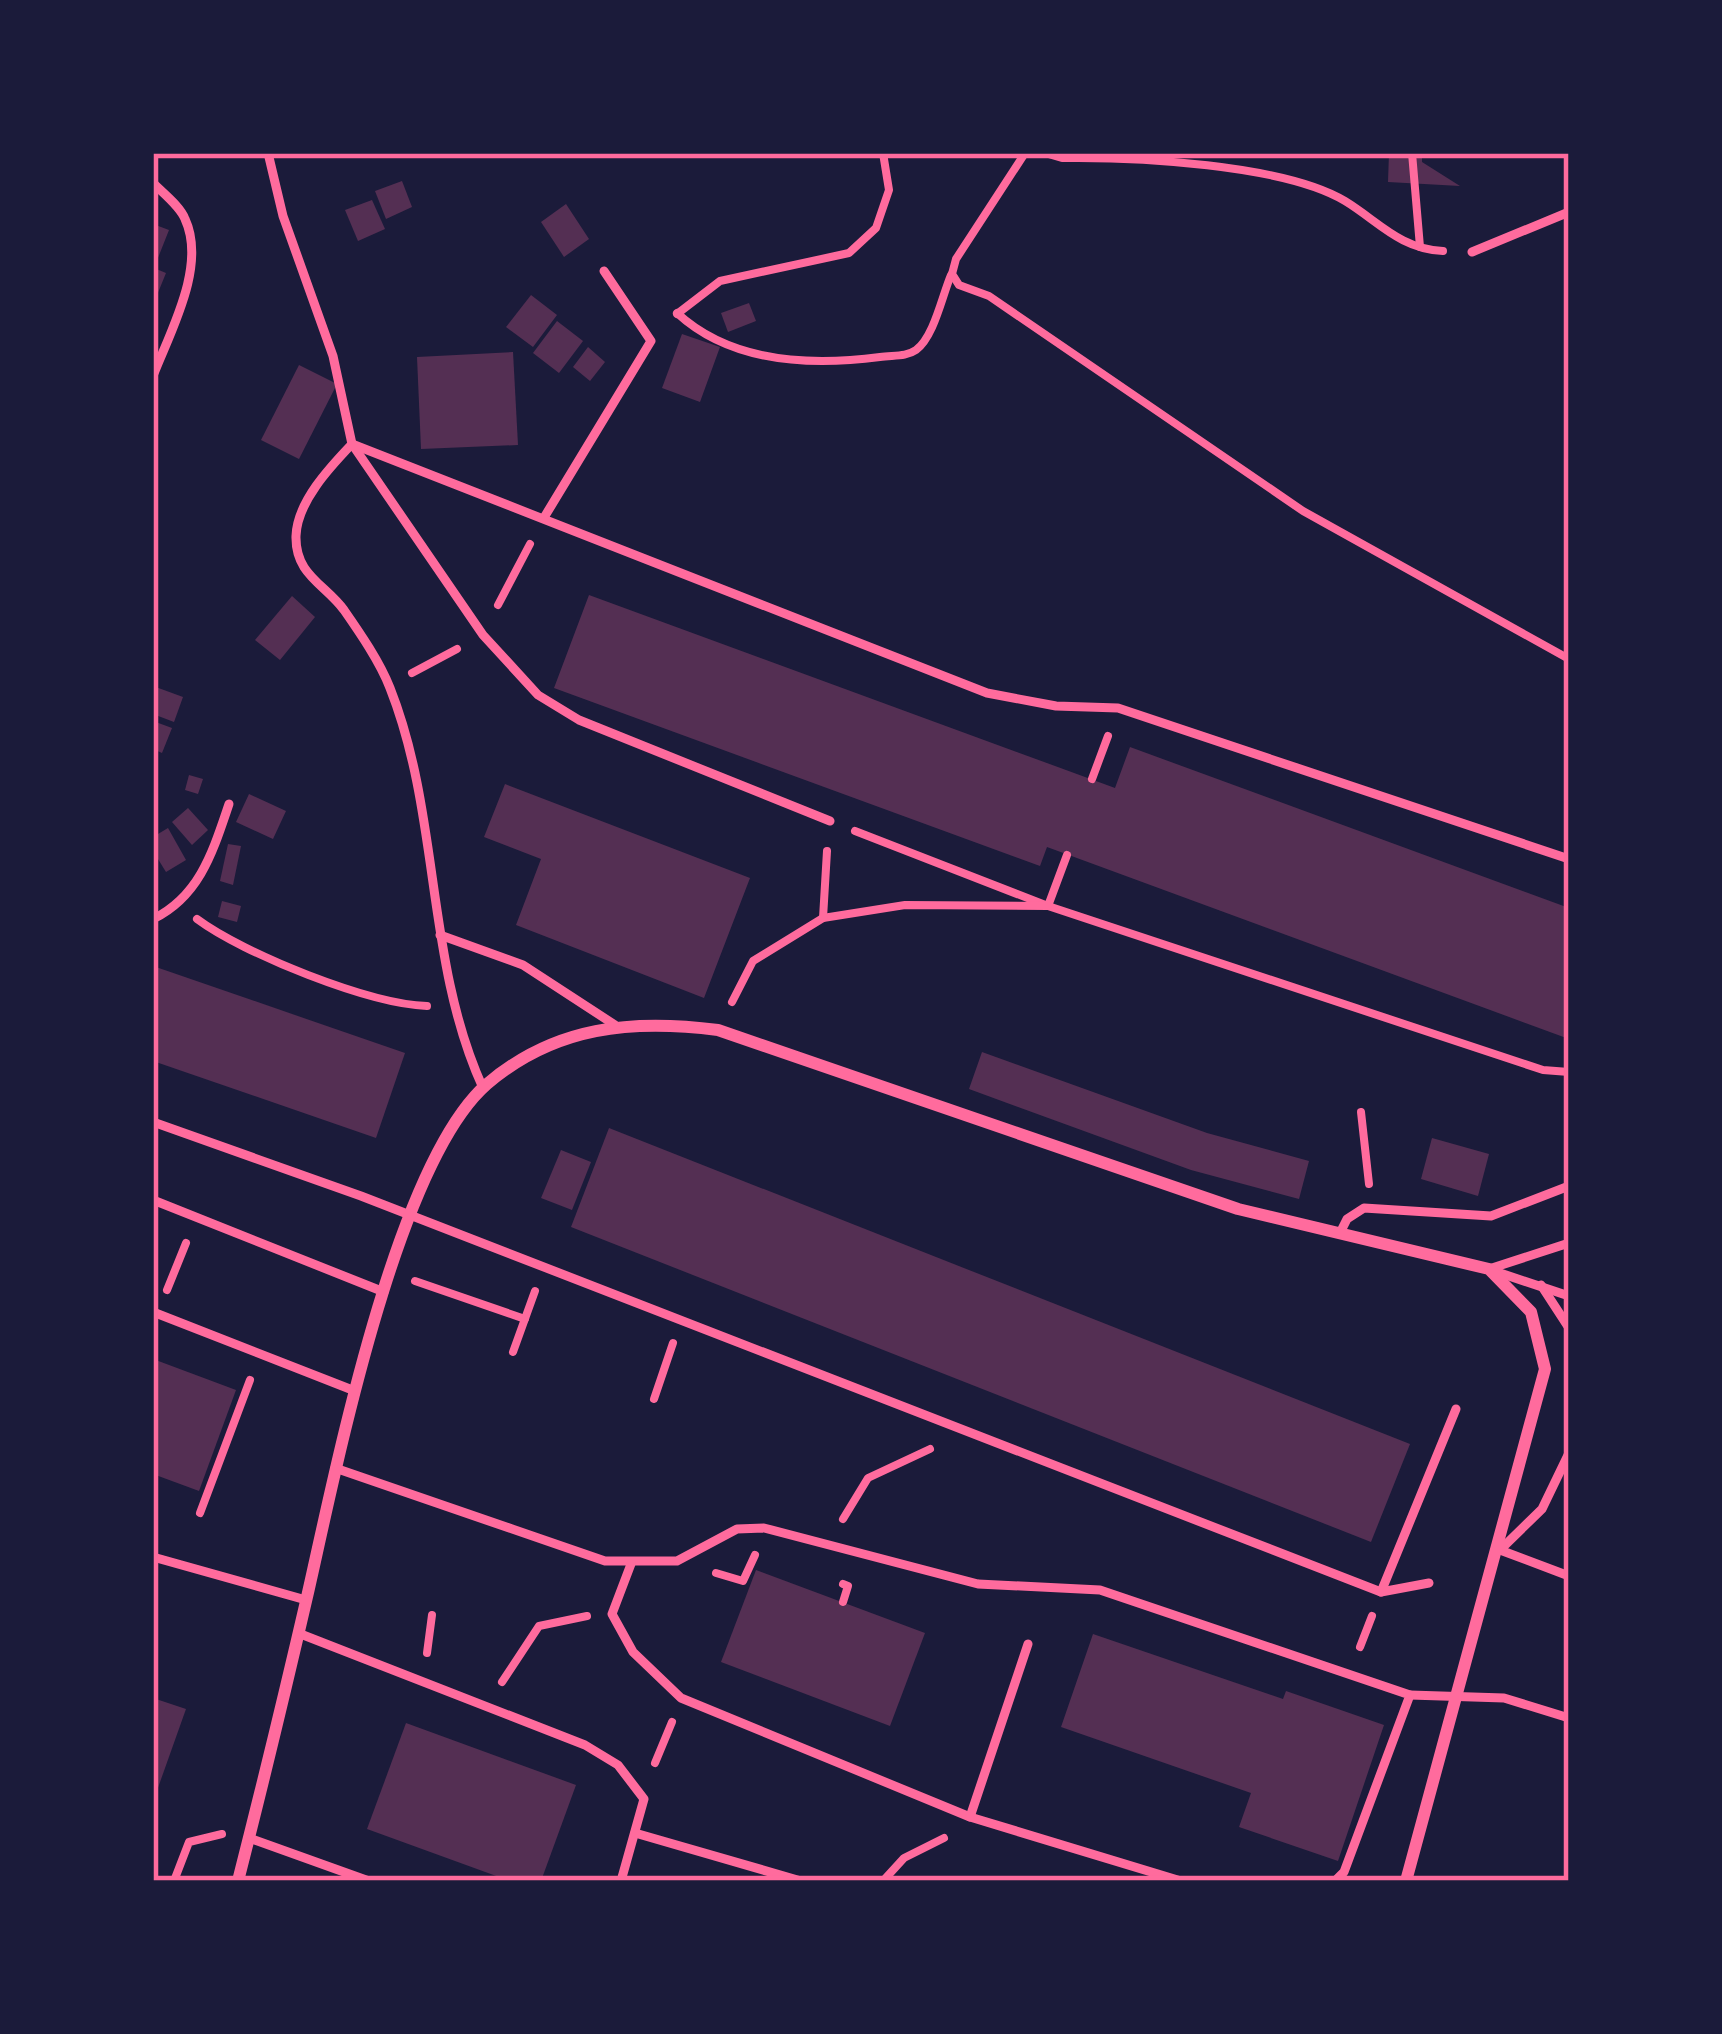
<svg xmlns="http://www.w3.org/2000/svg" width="1722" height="2034" font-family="'Nunito Sans',sans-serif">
	<rect width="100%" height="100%" fill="#1b1b3a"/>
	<g fill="#542f53">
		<path d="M1389,153h33v9l38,24 -72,-4z"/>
		<path d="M402,181l10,26 -26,12 -11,-28z"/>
		<path d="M372,200l13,29 -27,12 -13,-31z"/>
		<path d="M566,204l23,35 -25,18 -23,-35z"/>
		<path d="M153,224l16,6 -15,38 12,5 -13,32z"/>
		<path d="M531,295l26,20 -24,32 -27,-20z"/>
		<path d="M749,303l7,18 -28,11 -7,-19z"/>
		<path d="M557,321l26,20 -24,32 -26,-20z"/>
		<path d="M682,334l38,13 -20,55 -38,-14z"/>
		<path d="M588,347l17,15 -15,19 -17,-14z"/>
		<path d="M513,352l5,93 -97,4 -4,-92z"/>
		<path d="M299,365l38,19 -38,75 -38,-19z"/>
		<path d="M589,595l526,193 15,-41 439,161v131l-522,-192 -7,19 -486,-178z"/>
		<path d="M292,596l23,21 -35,43 -25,-20z"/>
		<path d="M153,686l30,11 -9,25 -21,-8z"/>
		<path d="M153,721l19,7 -10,25 -9,-4z"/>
		<path d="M189,775l14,4 -5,15 -13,-4z"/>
		<path d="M505,784l245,94 -46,120 -188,-73 25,-66 -57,-22z"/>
		<path d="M249,794l37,17 -13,28 -37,-17z"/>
		<path d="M188,808l20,22 -16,15 -20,-23z"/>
		<path d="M168,828l18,32 -20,12 -13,-21v-14z"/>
		<path d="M228,844l13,2 -8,39 -13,-4z"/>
		<path d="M222,901l19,5 -4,16 -19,-5z"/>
		<path d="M153,966l252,87 -29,85 -223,-77z"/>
		<path d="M982,1052l225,81 102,28 -10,38 -108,-29 -222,-81z"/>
		<path d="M609,1128l801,316 -39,98 -800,-315z"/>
		<path d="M1432,1138l57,16 -11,42 -57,-17z"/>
		<path d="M561,1150l30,12 -19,48 -31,-12z"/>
		<path d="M153,1359l83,31 -37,101 -46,-17z"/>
		<path d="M756,1570l169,63 -35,93 -169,-64z"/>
		<path d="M1093,1634l190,65 3,-8 98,34 -46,136 -99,-34 12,-34 -190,-66z"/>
		<path d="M153,1698l33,11 -32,90h-1z"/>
		<path d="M406,1723l170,62 -35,96h-31l-143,-52z"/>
	</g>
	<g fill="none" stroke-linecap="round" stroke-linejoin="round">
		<g stroke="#ff6b9d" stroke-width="8">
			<path d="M1025,153l-69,106 -4,15 7,11 30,11 314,215 266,148"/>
			<path d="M1045,153l17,5c72,-1 221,6 283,43 33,20 55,48 98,50"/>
			<path d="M1412,153l8,94"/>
			<path d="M677,313c54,50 135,53 203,44 13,-2 26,0 36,-7 18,-13 26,-54 35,-75"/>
			<path d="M677,314l43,-33 129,-28 27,-25 13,-38 -6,-37"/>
			<path d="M498,605l32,-61"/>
			<path d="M412,673l45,-24"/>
			<path d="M1092,779l16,-43"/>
			<path d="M855,831l193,75 495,164 26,2"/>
			<path d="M827,851l-4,67 82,-13 143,1 19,-51"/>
			<path d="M197,919c47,35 172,85 230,87"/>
			<path d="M732,1002l21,-41 70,-43"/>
			<path d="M1361,1112l8,72"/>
			<path d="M415,1281l110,38"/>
			<path d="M167,1290l19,-47"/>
			<path d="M513,1352l22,-61"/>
			<path d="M654,1399l19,-56"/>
			<path d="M200,1513l50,-133"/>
			<path d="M843,1519l25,-41 62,-29"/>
			<path d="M716,1573l27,8 12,-26"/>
			<path d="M843,1602l5,-16 -5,-2"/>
			<path d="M1360,1647l12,-31"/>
			<path d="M427,1653l5,-38"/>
			<path d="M502,1682l37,-56 48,-10"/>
			<path d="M655,1763l17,-41"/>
			<path d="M174,1881l15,-39 33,-8"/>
			<path d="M883,1881l21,-23 40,-20"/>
		</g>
		<g stroke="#ff6b9d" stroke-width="9">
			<path d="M268,153l15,63 50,140 19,88 131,191 55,60 41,25 251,101"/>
			<path d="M153,183c10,10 27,23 32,36 22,47 -15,113 -32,157"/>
			<path d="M1472,252l97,-40"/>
			<path d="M545,516l106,-175 -47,-70"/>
			<path d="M153,919c47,-23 60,-68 76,-115"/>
			<path d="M440,935l83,30 92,60"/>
			<path d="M483,1088c-58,-127 -42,-271 -93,-400 -10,-26 -30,-55 -46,-78 -19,-26 -49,-35 -48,-74 1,-34 34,-69 56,-92l635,249 69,13 62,2 451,151"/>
			<path d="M153,1122l208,74 1020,396 48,-9"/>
			<path d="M153,1200l231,92"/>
			<path d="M1340,1233l7,-14 17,-11 127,8 78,-30"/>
			<path d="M1489,1269l80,-26"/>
			<path d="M1494,1271l75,25"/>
			<path d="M1541,1285l28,43"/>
			<path d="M153,1312l202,79"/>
			<path d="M1569,1453l-27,56 -42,41 69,26"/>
			<path d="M335,1468l270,93h72l60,-32 27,-1 214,56 122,6 310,105 -66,177 -9,9"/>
			<path d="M153,1557l153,43"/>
			<path d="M631,1564l-19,50 21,38 48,46 289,119 211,64"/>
			<path d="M1381,1592l75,-183"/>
			<path d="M298,1633l287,112 33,20 26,34 -23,82"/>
			<path d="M1410,1695l94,3 65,20"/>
			<path d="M970,1817l58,-173"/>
			<path d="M635,1833l166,48"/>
			<path d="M249,1838l120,43"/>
		</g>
		<path stroke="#ff6b9d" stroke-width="12" d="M238,1881c24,-94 47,-189 69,-284 28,-122 88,-433 180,-513 68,-58 145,-65 231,-54l520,179 251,60 42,43 14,57 -139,512"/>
	</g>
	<rect width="1722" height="2034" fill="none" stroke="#1b1b3a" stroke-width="312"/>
	<rect x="156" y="156" width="1410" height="1722" fill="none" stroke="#ff6b9d" stroke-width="4.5"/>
</svg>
